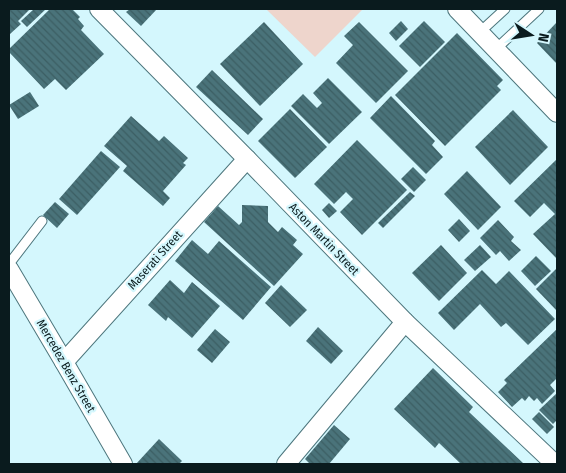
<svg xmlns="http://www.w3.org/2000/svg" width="566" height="473" font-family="'Fira Sans Condensed',sans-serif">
	<defs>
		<pattern id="building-back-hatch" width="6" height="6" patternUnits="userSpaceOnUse" patternTransform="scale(1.25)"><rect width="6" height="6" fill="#4a737a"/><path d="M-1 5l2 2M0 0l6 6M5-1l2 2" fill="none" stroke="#3c5e63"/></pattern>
	</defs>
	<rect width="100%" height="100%" fill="#d4f7fd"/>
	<path fill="#eed5cc" d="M266,9h97l-48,48z"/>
	<g fill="url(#building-back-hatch)">
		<path d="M9,9h21l-12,12 3,3 -11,10 -1,-2z"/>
		<path d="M34,9h12l-19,18 -6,-6z"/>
		<path d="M50,9h22l8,8 -2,2 6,7 -3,4 23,24 -38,36 -11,-11 -11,10 -35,-37v-3z"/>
		<path d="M130,9h27l-16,17 -15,-14z"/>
		<path d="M401,21l7,8 -12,12 -7,-8z"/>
		<path d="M424,21l21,21 -25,25 -21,-21z"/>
		<path d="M264,22l39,42 -43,42 -40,-42z"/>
		<path d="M359,22l49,49 -32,32 -40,-40 17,-18 -9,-9z"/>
		<path d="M557,22v42l-20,-21z"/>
		<path d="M457,33l46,47 -6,6 4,4 -56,56 -50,-51z"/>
		<path d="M212,70l51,49 -15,16 -52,-48z"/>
		<path d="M328,78l34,34 -33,32 -38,-38 12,-12 14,14 5,-5 -9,-10z"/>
		<path d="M30,92l9,14 -21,13 -9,-14z"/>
		<path d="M391,96l44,45 -3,4 11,12 -17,17 -56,-56z"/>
		<path d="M290,109l37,38 -32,31 -37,-37z"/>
		<path d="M513,110l35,37 -38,38 -35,-38z"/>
		<path d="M131,116l28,25 5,-5 24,22 -5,5 3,2 -23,26 7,7 -7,8 -40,-35 4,-5 -23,-20z"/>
		<path d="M357,140l50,50 -45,45 -22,-23 13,-13 -7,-7 -12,12 -20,-20z"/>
		<path d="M101,151l19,16 -43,48 -18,-16z"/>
		<path d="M557,159v100l-24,-25 22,-20 -11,-11 -14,14 -16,-16z"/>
		<path d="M413,167l13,13 -12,12 -13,-13z"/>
		<path d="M467,171l34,36 -23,23 -34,-36z"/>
		<path d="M410,192l5,4 -32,32 -5,-5z"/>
		<path d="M55,202l14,12 -12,14 -14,-13z"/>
		<path d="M329,203l8,8 -8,7 -7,-8z"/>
		<path d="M242,205l26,1v16l10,10 4,-5 15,13 -4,5 10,9 -29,32 -70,-64 14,-16 21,19 3,-3z"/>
		<path d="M459,219l11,12 -11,11 -11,-12z"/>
		<path d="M498,220l16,17 -3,4 10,9 -12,11 -9,-10 -4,4 -16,-17z"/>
		<path d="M192,240l16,14 11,-13 52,46 -28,33 -68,-59z"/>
		<path d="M441,245l26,28 -28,28 -27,-28z"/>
		<path d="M480,245l11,12 -16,14 -11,-11z"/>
		<path d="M536,256l15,15 -16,15 -14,-15z"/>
		<path d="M557,268v43l-21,-22z"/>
		<path d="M482,270l14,14 13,-13 46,48 -27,26 -22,-22 -5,4 -21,-23 -26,26 -16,-17z"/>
		<path d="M170,280l14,13 8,-11 28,24 -28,32 -24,-21 -2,4 -18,-16z"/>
		<path d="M281,285l26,25 -17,17 -25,-24z"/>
		<path d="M318,327l25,24 -12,13 -25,-23z"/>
		<path d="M215,329l15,13 -18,21 -15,-13z"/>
		<path d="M557,329v49l-7,7 5,6 -13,13 -5,-6 -3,3 -5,-5 -4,5 -3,-3 -10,9 -14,-15 9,-9 -3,-3z"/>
		<path d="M433,368l40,39 -4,5 55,52h-63l-22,-21 -4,5 -41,-39z"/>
		<path d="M557,393v27l-4,4 -14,-14z"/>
		<path d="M539,412l15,15 -7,7 -15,-15z"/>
		<path d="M334,425l16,14 -21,25h-19l-5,-5z"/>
		<path d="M159,439l23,22 -3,3h-43z"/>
	</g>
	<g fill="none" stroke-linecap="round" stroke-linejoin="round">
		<g stroke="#4d767d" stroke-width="11">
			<g id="service">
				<path d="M480,32l25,-23"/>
				<path d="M496,49l43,-40"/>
				<path d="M9,264l33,-43"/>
			</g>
		</g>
		<g stroke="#4d767d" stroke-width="20">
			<g id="minor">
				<path d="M99,9l148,150 158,163 150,142"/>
				<path d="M457,9l100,104"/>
				<path d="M9,269l55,93 59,102"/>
				<path d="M64,362l183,-203"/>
				<path d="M286,464l119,-142"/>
			</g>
		</g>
		<use href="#service" stroke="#fff" stroke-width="9"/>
		<use href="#minor" stroke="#fff" stroke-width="18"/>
	</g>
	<g text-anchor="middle" stroke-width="4.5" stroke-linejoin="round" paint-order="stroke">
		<g font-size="12" fill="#0a1b1e" stroke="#d4f7fd">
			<text transform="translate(324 239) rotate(46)" y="4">Aston Martin Street</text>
			<text transform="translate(155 260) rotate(-48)" y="4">Maserati Street</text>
			<text transform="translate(66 366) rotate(60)" y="4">Mercedez Benz Street</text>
		</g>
	</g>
	<rect width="566" height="473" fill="none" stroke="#0a1b1e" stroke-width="20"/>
	<g transform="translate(531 35) rotate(102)" stroke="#d4f7fd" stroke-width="4" paint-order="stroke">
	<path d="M0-4L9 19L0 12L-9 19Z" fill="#0a1b1e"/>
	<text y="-8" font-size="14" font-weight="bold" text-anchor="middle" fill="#0a1b1e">N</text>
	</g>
</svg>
